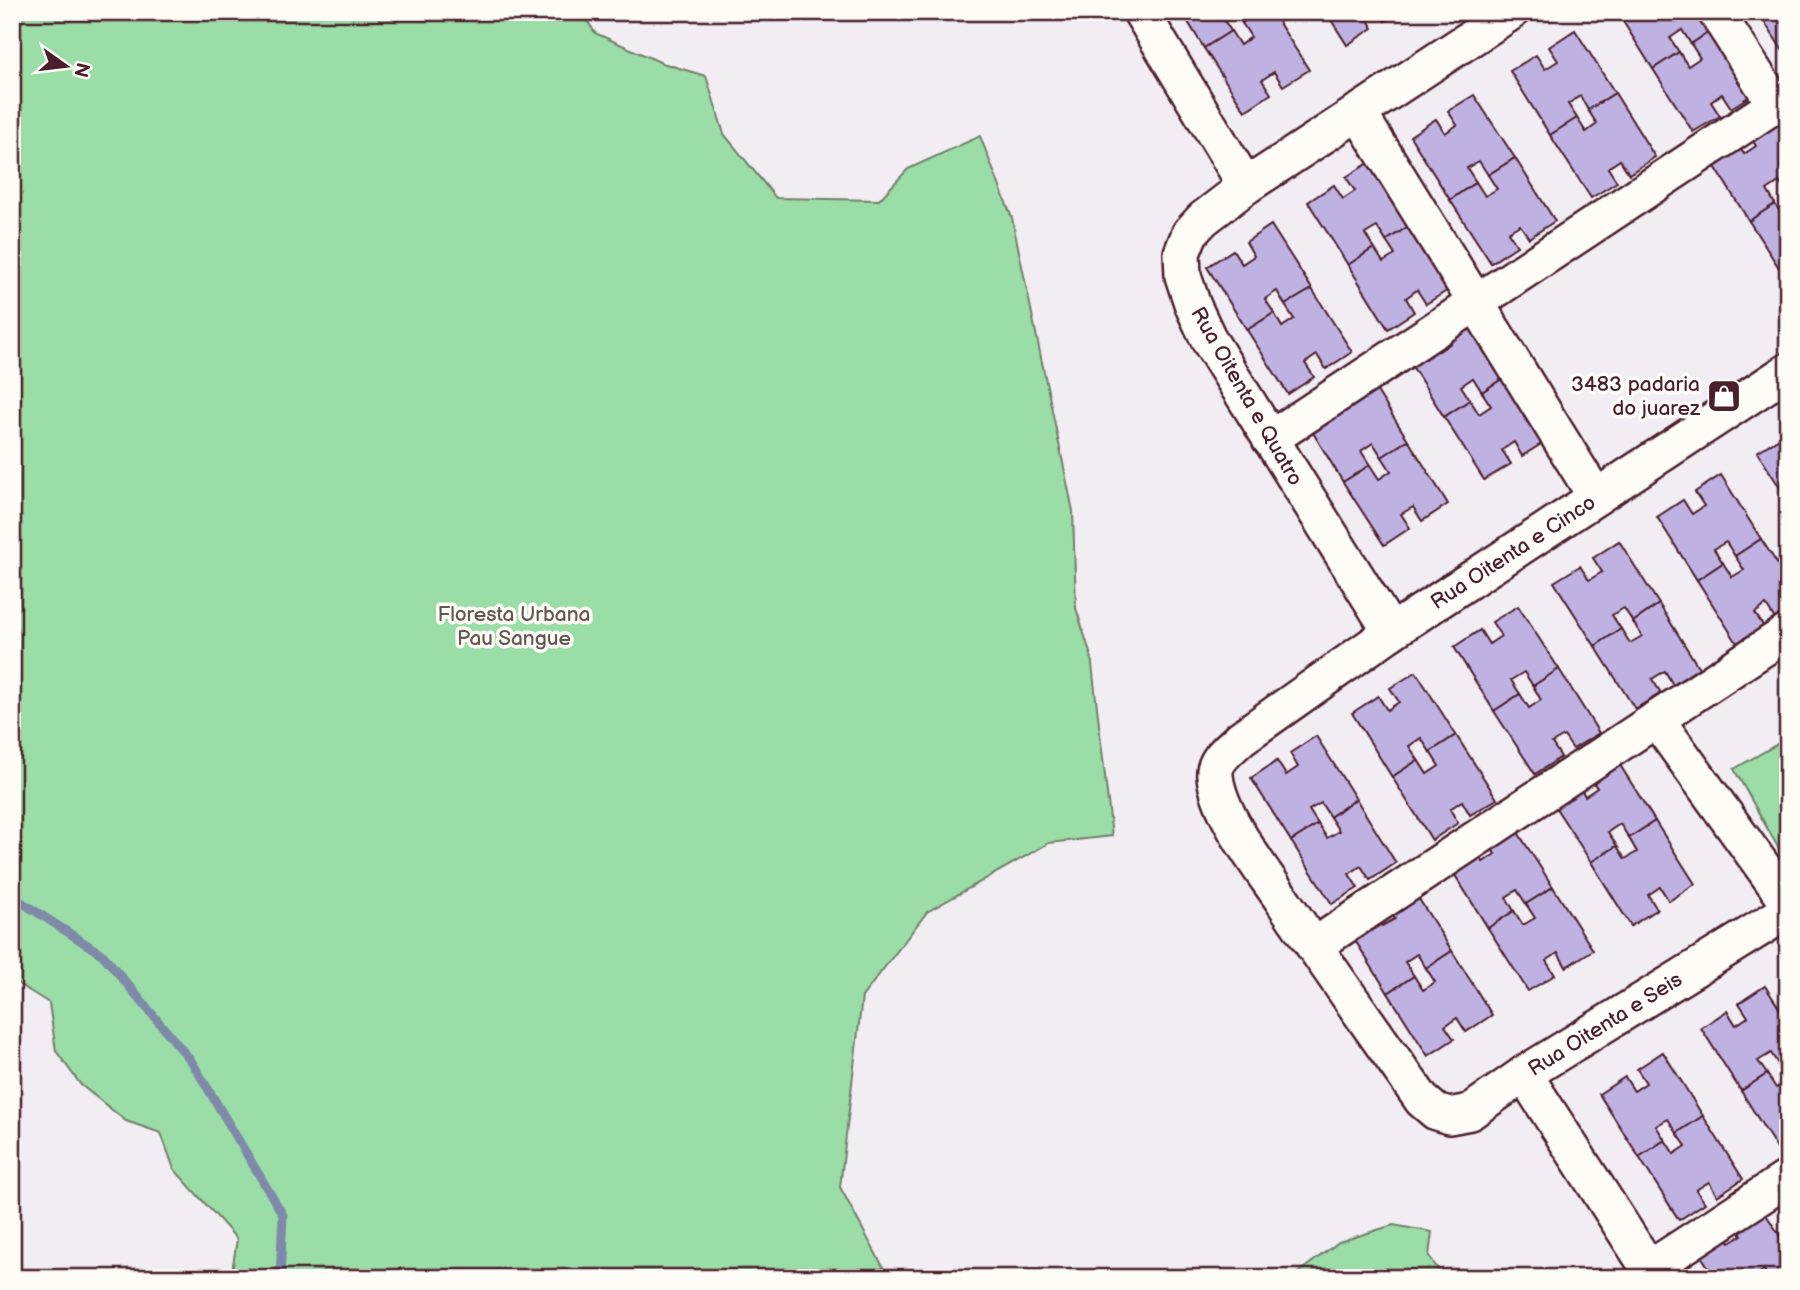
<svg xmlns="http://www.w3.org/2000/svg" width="1800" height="1290" font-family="'Balsamiq Sans',sans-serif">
	<rect width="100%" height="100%" fill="#f1edf3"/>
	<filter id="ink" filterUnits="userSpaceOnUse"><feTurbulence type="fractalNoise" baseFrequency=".0143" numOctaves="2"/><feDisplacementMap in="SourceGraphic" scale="14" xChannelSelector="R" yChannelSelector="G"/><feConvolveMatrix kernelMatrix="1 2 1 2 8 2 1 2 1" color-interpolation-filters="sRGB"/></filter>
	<g filter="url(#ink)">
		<g fill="#9bdda7" stroke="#727e69" stroke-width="2">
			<path d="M12,12h570l13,21 67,30 44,13 18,58 52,64 103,2 29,-31 72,-33 32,82 61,293 3,97 15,48 21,180 -63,7 -122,69 -65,85 -22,190 49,91h-658l6,-39 -63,-70 -13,-36 -35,-12 -45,-36 -25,-34 -7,-48 -37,-23z"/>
			<path d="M1788,738v118l-4,2 -50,-89z"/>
			<path d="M1393,1225l39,7 -3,24 15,22h-153l48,-36z"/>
		</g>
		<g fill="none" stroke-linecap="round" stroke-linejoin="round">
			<path stroke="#7f89a9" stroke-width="9" d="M12,896l91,59 89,107 91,153 -3,63"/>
		</g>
		<g fill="#bfb2e3" stroke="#4a1f2b" stroke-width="2">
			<path d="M1182,12h47l-7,5 9,14 -27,17z"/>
			<path d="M1236,12h23l-17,11z"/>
			<path d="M1259,12h13l37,58 -26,16 -9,-14 -12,8 9,14 -26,17 -41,-63 27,-17 9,14 11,-8 -9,-14z"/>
			<path d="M1326,12h41l-3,2 9,14 -26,17z"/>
			<path d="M1380,12h18l-13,9z"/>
			<path d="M1617,12h91l9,15 -26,17 -9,-14 -12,8 9,14 -26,17z"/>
			<path d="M1758,12h30v47z"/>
			<path d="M1717,27l41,64 -27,17 -9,-14 -11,8 9,14 -27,16 -40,-63 26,-17 9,14 12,-8 -9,-14z"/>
			<path d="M1575,30l40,63 -27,17 -8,-14 -12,8 9,14 -27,17 -40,-64 26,-16 9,14 13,-8 -9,-14z"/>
			<path d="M1615,93l40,64 -26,17 -9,-14 -12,8 9,14 -26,16 -41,-63 27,-17 9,14 11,-8 -9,-14z"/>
			<path d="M1474,95l41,63 -27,17 -9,-14 -12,7 9,14 -26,18 -40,-64 26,-17 9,14 12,-8 -9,-14z"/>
			<path d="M1773,116l15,23v56l-9,-13 -12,8 8,14 -26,17 -40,-64 26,-17 9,14 12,-8 -9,-14z"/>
			<path d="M1515,158l40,63 -26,17 -9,-13 -12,7 9,14 -26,17 -41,-63 26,-18 9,14 12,-7 -9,-14z"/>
			<path d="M1372,161l40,63 -26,17 -9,-14 -12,7 9,14 -26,17 -40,-63 26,-17 9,14 12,-8 -9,-14z"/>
			<path d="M1775,204l9,14 4,-3v67l-39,-61z"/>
			<path d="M1412,224l41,63 -27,17 -9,-14 -11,8 8,14 -26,17 -40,-64 26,-17 9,14 12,-7 -9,-14z"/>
			<path d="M1271,225l41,64 -27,16 -8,-14 -12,8 9,14 -27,17 -40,-63 26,-17 9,14 12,-8 -8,-14z"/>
			<path d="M1312,289l40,63 -26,17 -9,-14 -12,8 9,14 -26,17 -41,-64 27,-17 8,14 12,-8 -9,-14z"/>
			<path d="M1468,312l40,63 -26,17 -9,-14 -12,8 9,14 -26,17 -40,-64 26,-16 9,14 12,-8 -9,-14z"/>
			<path d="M1508,375l41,64 -27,17 -8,-14 -12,8 9,14 -27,16 -40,-63 26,-17 9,14 12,-8 -9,-14z"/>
			<path d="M1368,377l40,63 -26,17 -9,-14 -12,8 9,14 -27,17 -39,-64 25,-17 9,14 13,-8 -9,-13z"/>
			<path d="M1784,435l4,7v58l-31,-48z"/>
			<path d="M1408,440l40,64 -26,17 -9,-14 -12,7 9,14 -26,17 -41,-63 27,-17 9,14 12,-8 -9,-14z"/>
			<path d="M1721,475l40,64 -26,17 -9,-14 -12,7 9,14 -26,17 -40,-63 26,-17 9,14 12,-8 -9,-14z"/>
			<path d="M1761,539l27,41v31l-13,8 -9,-14 -11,8 9,14 -27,16 -40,-63 26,-17 9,14 12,-7 -9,-14z"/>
			<path d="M1619,541l40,63 -26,18 -9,-14 -12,7 9,14 -26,17 -41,-64 26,-16 9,14 13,-8 -9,-14z"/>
			<path d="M1659,604l40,64 -26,17 -8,-14 -13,8 9,14 -26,16 -40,-63 26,-17 9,14 12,-7 -9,-14z"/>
			<path d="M1518,606l41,63 -26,17 -9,-14 -13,8 9,14 -26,17 -40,-64 26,-17 9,14 12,-8 -9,-14z"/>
			<path d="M1559,669l40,64 -26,16 -9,-13 -12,7 9,14 -26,17 -41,-63 26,-17 9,14 12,-8 -8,-14z"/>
			<path d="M1416,672l40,63 -26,17 -9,-14 -12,8 9,14 -26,17 -40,-64 26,-17 9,14 12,-8 -9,-14z"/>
			<path d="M1456,735l41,64 -27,16 -8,-14 -12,8 8,14 -26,17 -40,-63 26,-17 9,14 12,-8 -9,-14z"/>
			<path d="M1316,736l40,63 -26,18 -9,-14 -12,7 9,14 -27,17 -40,-63 26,-17 9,14 12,-8 -8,-14z"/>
			<path d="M1615,757l40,64 -26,17 -9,-14 -12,8 9,14 -26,16 -41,-63 27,-17 8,14 12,-8 -9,-14z"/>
			<path d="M1356,799l40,64 -26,17 -9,-14 -12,8 9,14 -26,16 -41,-63 27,-17 9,14 12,-7 -9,-14z"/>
			<path d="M1655,821l40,63 -26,17 -9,-14 -12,8 9,14 -26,17 -40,-64 26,-16 8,13 12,-7 -8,-14z"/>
			<path d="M1512,823l41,64 -27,17 -9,-14 -11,7 8,14 -26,17 -40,-64 26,-16 9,14 12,-8 -9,-14z"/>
			<path d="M1553,887l40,63 -27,17 -8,-14 -12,8 9,14 -27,16 -40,-63 26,-17 9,14 12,-7 -9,-14z"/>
			<path d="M1412,888l40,63 -26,17 -9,-14 -12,8 9,14 -26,17 -40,-64 26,-17 8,14 13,-7 -9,-14z"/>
			<path d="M1452,951l40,64 -26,17 -9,-14 -12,8 9,13 -26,17 -40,-63 26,-17 9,14 12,-8 -9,-14z"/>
			<path d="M1765,986l23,36v39l-8,6 -9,-14 -13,8 9,13 -26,17 -40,-63 26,-17 9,14 12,-8 -9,-14z"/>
			<path d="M1663,1052l40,64 -26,17 -9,-14 -12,7 9,14 -26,17 -40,-63 26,-17 9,14 12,-8 -9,-14z"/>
			<path d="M1788,1061v19l-8,-13z"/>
			<path d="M1767,1074l9,14 12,-7v70l-7,4 -40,-64z"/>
			<path d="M1703,1116l40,63 -26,17 -8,-14 -13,8 9,13 -26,17 -40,-63 26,-17 9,14 12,-8 -9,-13z"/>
			<path d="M1759,1204l29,44v27l-5,3h-14l-5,-8 -12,8h-37l-20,-32 26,-18 9,14 12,-7 -9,-14z"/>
		</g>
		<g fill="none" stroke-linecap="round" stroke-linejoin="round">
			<g stroke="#4a1f2b" stroke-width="40">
				<g id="street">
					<path d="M1141,12l105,174"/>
					<path d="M1716,12l59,92"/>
					<path d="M1358,112l238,385"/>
					<path d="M1788,371l-397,261 -150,106c-10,10 -28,22 -26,38 4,38 44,90 66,122 46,68 94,135 141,202l14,12 13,4 21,-4 54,-38 264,-163"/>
					<path d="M1270,439l518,-343"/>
					<path d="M1391,632l-182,-292 -16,-34 -10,-30 -1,-23 8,-20 13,-14 43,-33 265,-174"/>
					<path d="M1656,719l132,183"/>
					<path d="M1314,946l474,-314"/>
					<path d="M1524,1074l131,204"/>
					<path d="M1649,1269l139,-91"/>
				</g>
			</g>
			<use href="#street" stroke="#fdfcf7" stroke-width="35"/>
		</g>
	</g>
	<defs>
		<g id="shop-square" transform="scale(1.75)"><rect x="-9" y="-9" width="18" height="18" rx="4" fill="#4a1f2b" stroke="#fdfcf7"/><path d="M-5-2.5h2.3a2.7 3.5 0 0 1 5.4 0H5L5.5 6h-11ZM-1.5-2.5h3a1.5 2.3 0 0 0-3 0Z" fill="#fff"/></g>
	</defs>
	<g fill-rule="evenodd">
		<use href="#shop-square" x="1724" y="396"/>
	</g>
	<g text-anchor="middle" stroke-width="7" stroke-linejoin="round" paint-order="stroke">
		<g font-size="21" fill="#4a1f2b" stroke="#fdfcf7" text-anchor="end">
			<text x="1700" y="391">3483 padaria<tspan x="1700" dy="24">do juarez</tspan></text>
		</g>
		<g font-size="21" fill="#4a1f2b" stroke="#fdfcf7">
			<text transform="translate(1247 396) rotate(60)" y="7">Rua Oitenta e Quatro</text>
			<text transform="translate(1513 552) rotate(-33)" y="7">Rua Oitenta e Cinco</text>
			<text transform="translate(1605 1024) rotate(-32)" y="7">Rua Oitenta e Seis</text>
		</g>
		<g font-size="21" fill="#625850" stroke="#fdfcf7">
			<text x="514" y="621">Floresta Urbana<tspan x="514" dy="24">Pau Sangue</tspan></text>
		</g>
	</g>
	<rect width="1800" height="1290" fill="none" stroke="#fdfcf7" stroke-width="42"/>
	<rect x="21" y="21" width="1758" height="1248" fill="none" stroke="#4a1f2b" stroke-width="2.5" filter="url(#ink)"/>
	<g transform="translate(66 66) rotate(104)" stroke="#fdfcf7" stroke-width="5" paint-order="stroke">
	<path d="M0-5L12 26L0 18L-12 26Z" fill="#4a1f2b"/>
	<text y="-10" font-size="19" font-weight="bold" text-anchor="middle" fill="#4a1f2b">N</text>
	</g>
</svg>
